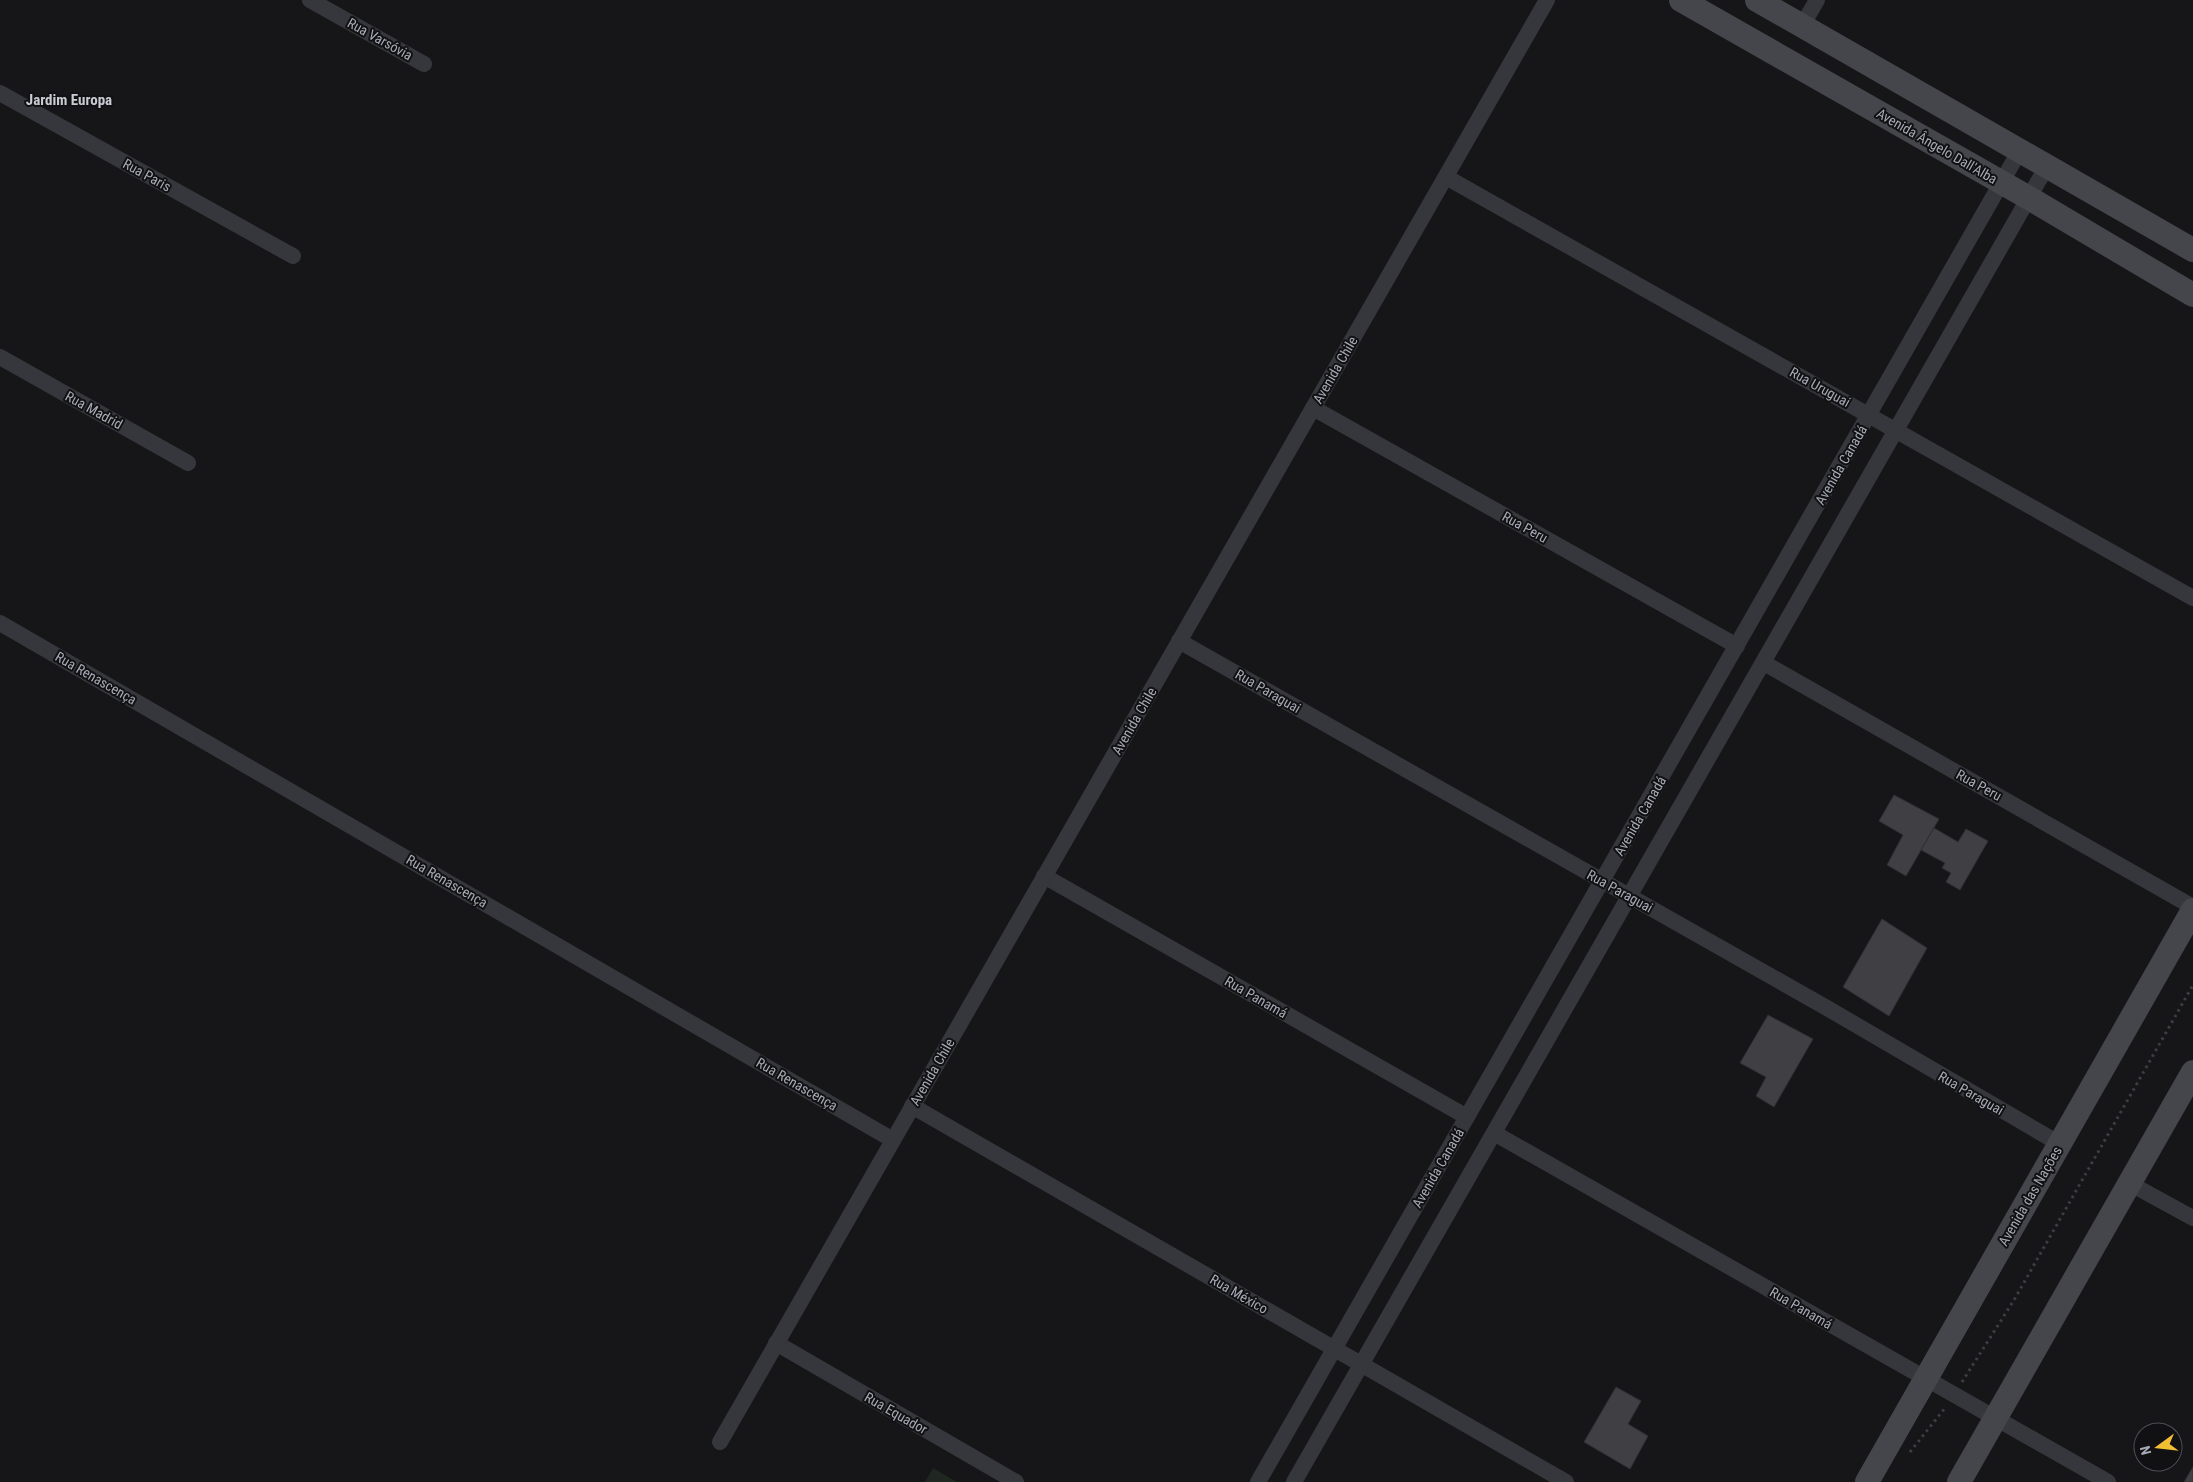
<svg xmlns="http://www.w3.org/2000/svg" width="2193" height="1482" font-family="'Roboto Condensed',sans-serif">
	<rect width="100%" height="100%" fill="#161517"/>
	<path fill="#202721" d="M933,1468l24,14h-32z"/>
	<g fill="#404044" stroke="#302f33">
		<path d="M1894,795l45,24 -33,57 -19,-11 16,-30 -24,-14z"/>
		<path d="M1934,828l24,14 8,-13 22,12 -28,49 -14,-8 5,-9 -9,-5 3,-5 -24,-13z"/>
		<path d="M1882,919l45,29 -38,68 -46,-29z"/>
		<path d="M1768,1015l45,24 -39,68 -18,-11 10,-19 -26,-14z"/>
		<path d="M1616,1387l25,14 -13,23 20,12 -18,33 -46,-27z"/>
		<path d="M2193,1467v15h-9z"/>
	</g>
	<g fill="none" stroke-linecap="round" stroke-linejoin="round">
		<g stroke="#3d3e43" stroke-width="3" stroke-dasharray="2.5 4" stroke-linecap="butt">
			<path d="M1962,1382l52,-82 179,-315"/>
			<path d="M1910,1452l35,-44"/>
		</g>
		<g stroke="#36373c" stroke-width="16">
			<path d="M310,0l114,64"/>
			<path d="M1802,26l15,-26"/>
			<path d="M0,93l293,163"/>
			<path d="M1446,177l747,421"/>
			<path d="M0,357l188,106"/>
			<path d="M1313,408l424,238"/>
			<path d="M0,623l893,517"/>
			<path d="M1179,641l648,367 233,136"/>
			<path d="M1764,663l429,244"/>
			<path d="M1044,876l423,241"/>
			<path d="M912,1106l654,376"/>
			<path d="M1494,1133l614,349"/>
			<path d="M2129,1183l64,35"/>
			<path d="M776,1343l240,139"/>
			<path d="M720,1442l827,-1442"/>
			<path d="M1258,1482l762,-1332"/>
			<path d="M1294,1482l753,-1316"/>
		</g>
		<g stroke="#45464c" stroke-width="24">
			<path d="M1681,0l348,198 164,97"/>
			<path d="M1757,0l436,250"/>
			<path d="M1867,1482l326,-572"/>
			<path d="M1959,1482l234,-410"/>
		</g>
	</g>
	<g text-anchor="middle" stroke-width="4" stroke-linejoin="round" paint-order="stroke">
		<g font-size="14" fill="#a7abb7" stroke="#111012">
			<text transform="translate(380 39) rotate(29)" y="5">Rua Varsóvia</text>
			<text transform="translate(1937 146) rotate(30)" y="5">Avenida Ângelo Dall'Alba</text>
			<text transform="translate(147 175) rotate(29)" y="5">Rua Paris</text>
			<text transform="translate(1335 370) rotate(-60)" y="5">Avenida Chile</text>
			<text transform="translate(1820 387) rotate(29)" y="5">Rua Uruguai</text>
			<text transform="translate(94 410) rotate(29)" y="5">Rua Madrid</text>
			<text transform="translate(1841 465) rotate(-60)" y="5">Avenida Canadá</text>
			<text transform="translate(1525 527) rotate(29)" y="5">Rua Peru</text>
			<text transform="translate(96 678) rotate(30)" y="5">Rua Renascença</text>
			<text transform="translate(1268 691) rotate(30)" y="5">Rua Paraguai</text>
			<text transform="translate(1134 721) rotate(-60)" y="5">Avenida Chile</text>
			<text transform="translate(1979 785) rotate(29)" y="5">Rua Peru</text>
			<text transform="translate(1640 816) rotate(-60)" y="5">Avenida Canadá</text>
			<text transform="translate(447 881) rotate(30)" y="5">Rua Renascença</text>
			<text transform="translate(1620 891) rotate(29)" y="5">Rua Paraguai</text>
			<text transform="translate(1256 997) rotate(30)" y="5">Rua Panamá</text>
			<text transform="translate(932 1072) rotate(-60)" y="5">Avenida Chile</text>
			<text transform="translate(797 1084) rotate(30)" y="5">Rua Renascença</text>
			<text transform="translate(1971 1093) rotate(30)" y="5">Rua Paraguai</text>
			<text transform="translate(1438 1168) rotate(-60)" y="5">Avenida Canadá</text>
			<text transform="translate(2030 1196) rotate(-60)" y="5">Avenida das Nações</text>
			<text transform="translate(1239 1294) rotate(30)" y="5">Rua México</text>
			<text transform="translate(1801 1308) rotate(30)" y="5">Rua Panamá</text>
			<text transform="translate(896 1413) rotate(30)" y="5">Rua Equador</text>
		</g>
		<g font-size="15" font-weight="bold" fill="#c8cbd3" stroke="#111012">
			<text x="69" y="105">Jardim Europa</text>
		</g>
	</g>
	<g transform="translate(2158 1447) rotate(255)"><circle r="24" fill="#111012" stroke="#4d4e54"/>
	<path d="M0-4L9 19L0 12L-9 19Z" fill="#f1be34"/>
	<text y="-8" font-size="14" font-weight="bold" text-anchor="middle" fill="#a7abb7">N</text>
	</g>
</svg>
